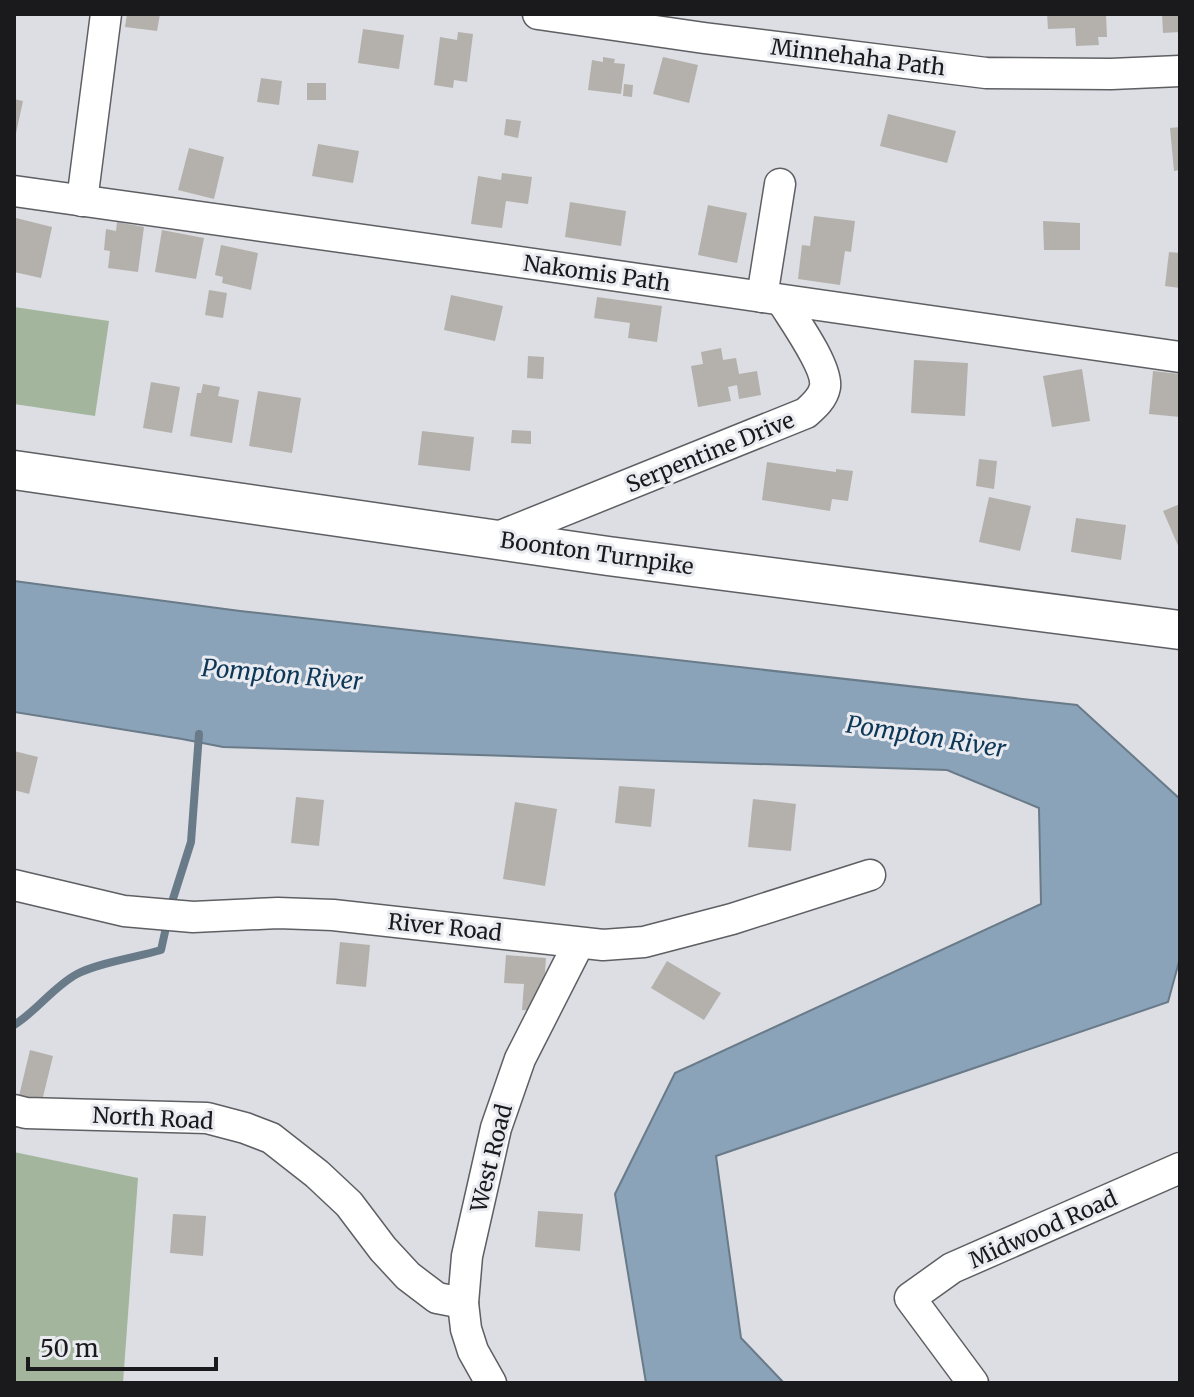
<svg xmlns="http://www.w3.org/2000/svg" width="1194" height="1397" font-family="Merriweather,serif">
	<rect width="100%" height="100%" fill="#dcdee3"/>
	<g fill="#a3b69d">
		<path d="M14,307l95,14 -14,95 -81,-12z"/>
		<path d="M14,1152l124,26 -15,205h-109z"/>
	</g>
	<path fill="#8ba3b8" stroke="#697a89" stroke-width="2" d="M14,581l226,30 837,94 103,94v159l-12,44 -452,154 25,182 43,45h-138l-31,-189 60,-121 366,-169 -2,-96 -92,-38 -724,-23 -41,-8 -168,-27z"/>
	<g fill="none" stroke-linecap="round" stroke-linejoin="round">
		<g stroke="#697a89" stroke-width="8">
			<path d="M172,902l19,-60 8,-108"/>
			<path d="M14,1025c23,-14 39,-38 63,-51 20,-11 61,-17 84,-24l4,-18"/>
		</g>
	</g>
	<g fill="#b4b1ac">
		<path d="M127,14h33l-3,17 -32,-4z"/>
		<path d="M1047,14h59l1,23h-9l1,8 -23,1 -1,-18 -27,1z"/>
		<path d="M1162,14h18v18l-17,1z"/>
		<path d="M363,29l41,6 -5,34 -41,-6z"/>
		<path d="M458,32l15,2 -6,48 -13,-2 -1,8 -19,-3 6,-48 17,3z"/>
		<path d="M603,57l12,2 -1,4 11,1 -4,30 -33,-4 4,-30 11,2z"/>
		<path d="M663,57l35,8 -9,38 -36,-9z"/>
		<path d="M261,78l21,3 -3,24 -22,-3z"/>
		<rect x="307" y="83" width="19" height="17"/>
		<path d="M624,84l9,1 -1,12 -9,-1z"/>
		<path d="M14,99l9,2 -8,37 -1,-1z"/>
		<path d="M888,114l68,17 -9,32 -67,-17z"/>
		<path d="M506,119l15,2 -3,17 -14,-3z"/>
		<path d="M1180,127v43l-6,1 -4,-43z"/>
		<path d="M318,144l41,7 -6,32 -41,-7z"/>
		<path d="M189,148l35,9 -10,42 -36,-9z"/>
		<path d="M502,173l30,4 -4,27 -22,-3 -4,27 -31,-4 7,-48 23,4z"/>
		<path d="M570,202l56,9 -5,35 -56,-9z"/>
		<path d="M708,205l39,8 -10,50 -39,-8z"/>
		<path d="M814,216l41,5 -4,31 -6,-1 -5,34 -42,-6 4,-34 8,1z"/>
		<path d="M16,218l36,9 -11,51 -27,-6v-44z"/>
		<path d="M1043,221l37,2v27h-36z"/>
		<path d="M117,222l27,5 -6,45 -30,-4 2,-17 -6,-1 2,-21 10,2z"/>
		<path d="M162,230l42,8 -8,41 -41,-7z"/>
		<path d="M221,245l37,8 -7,37 -29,-7 1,-6 -8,-2z"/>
		<path d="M1169,252l11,1v35l-15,-2z"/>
		<path d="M209,290l18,3 -4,25 -18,-3z"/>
		<path d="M451,295l52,11 -8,35 -51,-11z"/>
		<path d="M597,297l65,9 -5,36 -29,-4 2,-15 -36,-5z"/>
		<path d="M721,348l2,12 13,-2 3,16 18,-3 4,24 -22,4 -2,-14 -9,2 3,14 -33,6 -7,-41 12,-2 -2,-12z"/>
		<path d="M528,356l16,1 -1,22 -16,-1z"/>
		<path d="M914,360l54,3 -3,53 -54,-3z"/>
		<path d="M1082,369l8,52 -38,6 -9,-51z"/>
		<path d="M1153,371l27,3v43l-31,-3z"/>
		<path d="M151,382l29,5 -8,46 -29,-5z"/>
		<path d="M203,384l17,3 -2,9 21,4 -7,43 -42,-7 7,-43h4z"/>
		<path d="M258,391l43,7 -9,55 -43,-7z"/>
		<path d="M512,430l19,1v13l-20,-1z"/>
		<path d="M422,431l52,6 -4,34 -52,-6z"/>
		<path d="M979,459l18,2 -3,28 -18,-3z"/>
		<path d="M767,462l69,10v-3l17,2 -5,30 -16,-2 -2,12 -68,-11z"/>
		<path d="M989,497l42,9 -11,45 -41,-9z"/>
		<path d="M1180,504v46l-17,-39z"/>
		<path d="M1076,518l50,7 -5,35 -50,-8z"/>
		<path d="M14,751l24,6 -9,37 -15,-4z"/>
		<path d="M619,786l36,3 -4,38 -36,-4z"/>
		<path d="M296,797l28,3 -5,46 -28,-3z"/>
		<path d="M753,799l43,5 -5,47 -43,-4z"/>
		<path d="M515,802l42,7 -12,77 -42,-7z"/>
		<path d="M340,942l30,3 -4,42 -30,-3z"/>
		<path d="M506,955l40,3 -4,53 -20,-1 2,-26 -20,-1z"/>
		<path d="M667,961l54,32 -17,27 -53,-32z"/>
		<path d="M30,1050l23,6 -11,45 -23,-5z"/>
		<path d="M538,1211l45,3 -3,37 -45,-4z"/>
		<path d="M173,1214l33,2 -3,40 -33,-3z"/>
	</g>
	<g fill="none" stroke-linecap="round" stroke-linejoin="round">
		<g stroke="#5e5f63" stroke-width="33">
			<g id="minor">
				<path d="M538,14l166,24 282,35 125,1 69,-3"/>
				<path d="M14,191l555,78 611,88"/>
				<path d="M82,201l24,-187"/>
				<path d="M762,297l18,-113"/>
				<path d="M493,539l313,-126c8,-7 17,-15 19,-26 3,-20 -32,-68 -43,-86"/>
				<path d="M14,885l110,26 69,6 85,-4 55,2 270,30 41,-3 88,-23 138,-44"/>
				<path d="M14,1110l12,3 181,5 38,10 26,10 46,36 32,30 34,45 25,27 29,22 26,5"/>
				<path d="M491,1383l-18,-32 -7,-22 -3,-26 4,-47 29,-128 24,-69 59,-116"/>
				<path d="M973,1383l-63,-85 42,-30 228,-100"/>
			</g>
		</g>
		<g stroke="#5e5f63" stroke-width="41">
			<path id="major" d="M14,470l594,86 572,74"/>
		</g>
		<use href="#minor" stroke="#fff" stroke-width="30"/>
		<use href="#major" stroke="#fff" stroke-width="38"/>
	</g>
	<g text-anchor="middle" stroke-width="6" stroke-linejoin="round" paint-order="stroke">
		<g font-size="22" fill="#1a1a1c" stroke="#eaebf0">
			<text transform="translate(858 57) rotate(7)" y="8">Minnehaha Path</text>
			<text transform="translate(597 273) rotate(8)" y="8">Nakomis Path</text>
			<text transform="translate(710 452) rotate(-22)" y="8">Serpentine Drive</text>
			<text transform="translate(597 553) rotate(8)" y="8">Boonton Turnpike</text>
			<text transform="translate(445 927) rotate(6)" y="8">River Road</text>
			<text transform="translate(153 1118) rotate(3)" y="8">North Road</text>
			<text transform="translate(491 1158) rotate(-76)" y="8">West Road</text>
			<text transform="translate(1043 1229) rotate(-24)" y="8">Midwood Road</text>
		</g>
		<g font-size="24" font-style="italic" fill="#0c3756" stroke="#eaebf0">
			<text transform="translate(282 675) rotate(5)" y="8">Pompton River</text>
			<text transform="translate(926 737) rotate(9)" y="8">Pompton River</text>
		</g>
	</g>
	<rect width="1194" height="1397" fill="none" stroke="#1a1a1c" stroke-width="32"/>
	<path d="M28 1357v12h188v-12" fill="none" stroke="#1a1a1c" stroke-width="4"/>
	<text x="40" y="1357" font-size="24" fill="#1a1a1c" stroke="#eaebf0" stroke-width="6" paint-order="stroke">50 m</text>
</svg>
